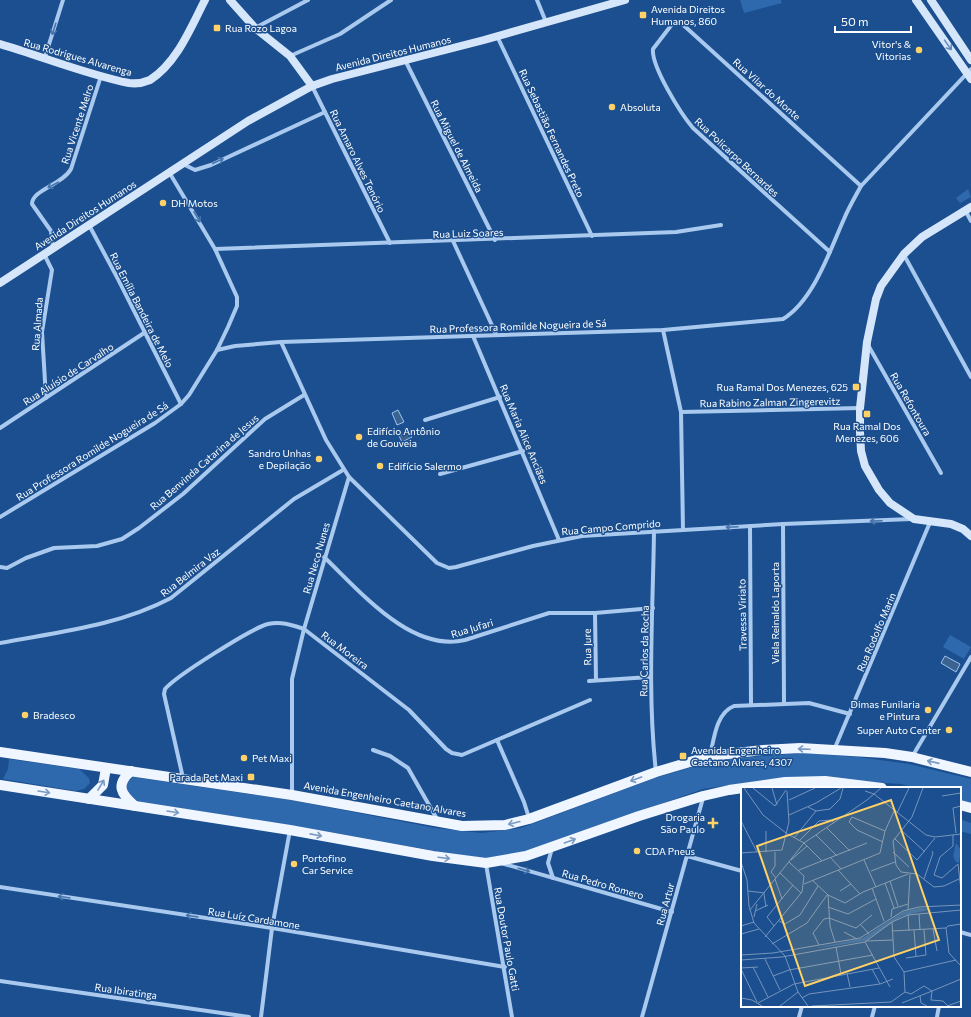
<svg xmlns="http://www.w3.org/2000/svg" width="971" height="1017" font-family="Commissioner,sans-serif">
	<rect width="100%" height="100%" fill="#1b4f8f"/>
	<g fill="#2e69ad">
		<path d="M740,0h41l1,3 -38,10z"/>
		<path d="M968,189l3,8 -11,6 -4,-5z"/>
		<path d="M950,635l21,12 -7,12 -21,-12z"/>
		<path d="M802,753l56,4 51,7 62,15v24l-11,-3v-12h-44l-15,-4 -115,-7 -83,12 -178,63 -41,6 -54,-8 -129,-23 -162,-25 -11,-7 -3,-4 3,-9 5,-5 158,23 144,28 47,5 39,-5 134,-50 61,-18z"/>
		<path d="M9,759l70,10 10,9 1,5 -6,6 -8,2 -73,-12 5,-10z"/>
		<path d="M960,819l11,4v11l-11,-3z"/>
	</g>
	<g fill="#3c6290" stroke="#9cc4f0">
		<path d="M398,410l6,12 -7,3 -5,-12z"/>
		<path d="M409,431l3,6 -10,5 -3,-6z"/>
		<path d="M945,656l15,8 -4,8 -15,-9z"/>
	</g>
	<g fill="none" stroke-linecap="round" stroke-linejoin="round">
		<g stroke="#a9c9ee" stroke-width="4">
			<path d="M537,0l9,22"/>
			<path d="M255,28l53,-28"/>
			<path d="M497,36l95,200"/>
			<path d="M290,56l50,-22 51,-34"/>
			<path d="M45,57l18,-57"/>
			<path d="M405,60l90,180"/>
			<path d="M312,86l78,157"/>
			<path d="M183,164l12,6 16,-5 114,-53"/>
			<path d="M965,210l6,11"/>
			<path d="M89,225l29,54 63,125"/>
			<path d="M453,241l43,93"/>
			<path d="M53,248l-2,-17 -19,-27c0,-14 30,-19 39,-35l30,-93"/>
			<path d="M215,249l461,-17 45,-7"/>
			<path d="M830,252l-137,-124c-12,-14 -42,-62 -40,-79l20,-26 7,-1 181,164"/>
			<path d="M44,254l8,16 -10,62 4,66"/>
			<path d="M904,255l67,122"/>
			<path d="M663,330l18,82 2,118"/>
			<path d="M473,336l86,204"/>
			<path d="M281,342l45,98 23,37 88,86 12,5 7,-1 77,-21 49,-10 201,-12 129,-5"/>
			<path d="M868,345l73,128"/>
			<path d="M217,350l18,-4 46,-4 382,-12 120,-11c31,-19 47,-69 61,-100 5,-12 11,-22 17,-33l110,-117"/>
			<path d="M681,412l179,-4"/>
			<path d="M425,420l75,-23"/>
			<path d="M0,428l144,-95"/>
			<path d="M440,474l83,-23"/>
			<path d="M0,517l155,-94 26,-19 8,-9 28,-45 11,-23 9,-21v-9l-22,-48 -46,-77"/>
			<path d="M783,524l1,179"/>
			<path d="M750,526l1,178"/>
			<path d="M654,531c-1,80 -7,161 2,241"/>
			<path d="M324,557c36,34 87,96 141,83l84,-27h46l58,-5"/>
			<path d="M0,567l7,1 19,-10 28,-10 43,-2 25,-7 17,-11 44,-34 82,-75 39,-24"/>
			<path d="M595,613l1,67"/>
			<path d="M0,643c58,-11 118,-17 171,-45l123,-99 49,-29"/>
			<path d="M589,681l61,-4"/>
			<path d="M497,740l27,62 5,16"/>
			<path d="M373,750l17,6 18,12 29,51"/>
			<path d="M834,750l97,-230"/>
			<path d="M710,756c4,-17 6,-43 24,-50l75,-3 41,11"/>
			<path d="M912,757l59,-100"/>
			<path d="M183,778l-19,-84 1,-5c11,-13 87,-61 103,-65 13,-3 24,1 36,5l105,81 37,39 6,4 10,2 128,-55"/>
			<path d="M292,795v-116l12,-50 45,-152"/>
			<path d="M552,848l-4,15 5,15"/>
			<path d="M687,856l55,15"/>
			<path d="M501,863l171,49"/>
			<path d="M486,864l26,153"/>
			<path d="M0,887l272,41 233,39"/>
			<path d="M960,932l11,3"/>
			<path d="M0,981l249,36"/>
			<path d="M261,1017l11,-89 18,-98"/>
			<path d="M642,1017l61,-219"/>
			<path d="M799,1017l3,-11"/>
			<path d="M872,1017l3,-11"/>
			<path d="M937,1017l2,-11"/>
		</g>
		<g stroke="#d6e6fa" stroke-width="8">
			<path d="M230,0l25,28 35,28 22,30"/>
			<path d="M916,0l55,79"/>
			<path d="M931,0l40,60"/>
			<path d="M0,44c41,12 88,31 129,39 7,1 14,0 21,-3 27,-17 41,-53 55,-80"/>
			<path d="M971,207l-49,30 -18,17 -23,32 -5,13 -9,43 -7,66v24l1,19 4,15 14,24 11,13 24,16 37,5 12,5 8,7"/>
			<path d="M0,283l248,-162 64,-35 20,-7 152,-39 141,-40"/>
		</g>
		<g stroke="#f0f6ff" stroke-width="10">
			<path d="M0,752l292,43 170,31 43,-1 24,-6 127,-47 54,-16 53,-6 37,-2 85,5 27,4 59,15"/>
			<path d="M131,771c-16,14 -10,23 4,35"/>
			<path d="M0,785l290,45 143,26 53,7 40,-7 113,-40 64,-20 26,-6 56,-8 40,-1 57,7"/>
			<path d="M89,799l14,-14 3,-17"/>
			<path d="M960,805l11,3"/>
		</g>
	</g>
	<defs><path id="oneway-shaft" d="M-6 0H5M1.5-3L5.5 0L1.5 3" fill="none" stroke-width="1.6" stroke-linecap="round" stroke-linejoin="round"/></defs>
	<g stroke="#4674ac">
		<use href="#oneway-shaft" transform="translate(54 29) rotate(108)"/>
		<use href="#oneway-shaft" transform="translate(218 161) rotate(-25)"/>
		<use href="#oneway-shaft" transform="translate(53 185) rotate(152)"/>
		<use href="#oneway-shaft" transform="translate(197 217) rotate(60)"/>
		<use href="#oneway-shaft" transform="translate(876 521) rotate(178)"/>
		<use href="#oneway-shaft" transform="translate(732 527) rotate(177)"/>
		<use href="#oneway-shaft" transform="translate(524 870) rotate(16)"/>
		<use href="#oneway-shaft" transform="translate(64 897) rotate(-171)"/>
		<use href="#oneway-shaft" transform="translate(192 916) rotate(-171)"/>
	</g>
	<use stroke="#668bba" href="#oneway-shaft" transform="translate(948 45) rotate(55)"/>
	<g stroke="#7b9ac1">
		<use href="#oneway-shaft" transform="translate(804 749) rotate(-178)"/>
		<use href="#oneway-shaft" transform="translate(933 762) rotate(-167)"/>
		<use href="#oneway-shaft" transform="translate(636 779) rotate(160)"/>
		<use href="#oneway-shaft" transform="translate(101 785) rotate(-59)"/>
		<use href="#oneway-shaft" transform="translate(44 792) rotate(9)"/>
		<use href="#oneway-shaft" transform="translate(173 812) rotate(9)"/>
		<use href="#oneway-shaft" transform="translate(514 823) rotate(166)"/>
		<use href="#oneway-shaft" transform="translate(316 835) rotate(11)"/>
		<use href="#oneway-shaft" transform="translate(570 841) rotate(-20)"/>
		<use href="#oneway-shaft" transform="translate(444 858) rotate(7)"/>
	</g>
	<g fill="#ffd166" stroke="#1b4f8f" stroke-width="1.5">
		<rect x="639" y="11" width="8" height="8" rx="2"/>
		<rect x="213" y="24" width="8" height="8" rx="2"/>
		<circle cx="919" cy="50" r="4"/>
		<circle cx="612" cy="107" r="4"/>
		<circle cx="163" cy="203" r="4"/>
		<rect x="852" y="383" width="8" height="8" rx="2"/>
		<rect x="863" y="410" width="8" height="8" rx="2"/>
		<circle cx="359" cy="437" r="4"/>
		<circle cx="319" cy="459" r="4"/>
		<circle cx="380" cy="466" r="4"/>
		<circle cx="928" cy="710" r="4"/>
		<circle cx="25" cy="715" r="4"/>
		<circle cx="949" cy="730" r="4"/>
		<rect x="679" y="752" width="8" height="8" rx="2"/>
		<circle cx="244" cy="758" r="4"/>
		<rect x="247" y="773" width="8" height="8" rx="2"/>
		<path d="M711 817h4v4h4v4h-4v4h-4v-4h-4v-4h4z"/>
		<circle cx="637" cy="851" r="4"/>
		<circle cx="294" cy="864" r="4"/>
	</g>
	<g text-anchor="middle" stroke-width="3" stroke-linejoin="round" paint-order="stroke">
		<g font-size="10" fill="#fff" stroke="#1b4f8f" text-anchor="start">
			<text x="651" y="13">Avenida Direitos<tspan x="651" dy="12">Humanos, 860</tspan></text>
			<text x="225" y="32">Rua Rozo Lagoa</text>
			<text x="911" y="48" text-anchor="end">Vitor's &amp;<tspan x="911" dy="12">Vitorias</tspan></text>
			<text x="620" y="111">Absoluta</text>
			<text x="171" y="207">DH Motos</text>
			<text x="848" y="391" text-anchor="end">Rua Ramal Dos Menezes, 625</text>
			<text x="867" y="430" text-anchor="middle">Rua Ramal Dos<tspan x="867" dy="12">Menezes, 606</tspan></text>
			<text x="367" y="435">Edifício Antônio<tspan x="367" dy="12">de Gouveia</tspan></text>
			<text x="311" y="457" text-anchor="end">Sandro Unhas<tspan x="311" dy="12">e Depilação</tspan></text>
			<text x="388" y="470">Edifício Salermo</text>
			<text x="920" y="708" text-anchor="end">Dimas Funilaria<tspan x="920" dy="12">e Pintura</tspan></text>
			<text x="33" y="719">Bradesco</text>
			<text x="941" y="734" text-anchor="end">Super Auto Center</text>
			<text x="691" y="754">Avenida Engenheiro<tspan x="691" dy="12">Caetano Alvares, 4307</tspan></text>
			<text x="252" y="762">Pet Maxi</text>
			<text x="243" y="781" text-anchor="end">Parada Pet Maxi</text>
			<text x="705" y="821" text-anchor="end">Drogaria<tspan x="705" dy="12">São Paulo</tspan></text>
			<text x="645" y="855">CDA Pneus</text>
			<text x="302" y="862">Portofino<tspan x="302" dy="12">Car Service</tspan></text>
		</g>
		<g font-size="10" fill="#fff" stroke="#1b4f8f">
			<text transform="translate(393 53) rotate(-14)" y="4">Avenida Direitos Humanos</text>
			<text transform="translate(78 57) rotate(16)" y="4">Rua Rodrigues Alvarenga</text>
			<text transform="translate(767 89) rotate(42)" y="4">Rua Vilar do Monte</text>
			<text transform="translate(77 124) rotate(-72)" y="4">Rua Vicente Melro</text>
			<text transform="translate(552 133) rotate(65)" y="4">Rua Sebastião Fernandes Preto</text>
			<text transform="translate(457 146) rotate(63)" y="4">Rua Miguel de Almeida</text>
			<text transform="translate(737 157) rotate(43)" y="4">Rua Policarpo Bernardes</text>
			<text transform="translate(358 161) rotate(64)" y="4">Rua Amaro Alves Tenório</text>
			<text transform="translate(85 215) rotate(-33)" y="4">Avenida Direitos Humanos</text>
			<text transform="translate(468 233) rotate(-2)" y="4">Rua Luiz Soares</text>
			<text transform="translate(142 310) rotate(63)" y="4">Rua Emília Bandeira de Melo</text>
			<text transform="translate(37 324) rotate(-86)" y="4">Rua Almada</text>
			<text transform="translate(518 326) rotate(-2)" y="4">Rua Professora Romilde Nogueira de Sá</text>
			<text transform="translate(68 374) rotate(-33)" y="4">Rua Aluísio de Carvalho</text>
			<text transform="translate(770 402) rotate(-1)" y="4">Rua Rabino Zalman Zingerevitz</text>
			<text transform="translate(911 404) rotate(60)" y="4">Rua Refontoura</text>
			<text transform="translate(524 434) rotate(67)" y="4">Rua Maria Alice Anciães</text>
			<text transform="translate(92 451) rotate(-32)" y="4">Rua Professora Romilde Nogueira de Sá</text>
			<text transform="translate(204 462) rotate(-41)" y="4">Rua Benvinda Catarina de Jesus</text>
			<text transform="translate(611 527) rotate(-5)" y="4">Rua Campo Comprido</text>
			<text transform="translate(316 558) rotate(-74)" y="4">Rua Neco Nunes</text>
			<text transform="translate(190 572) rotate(-38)" y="4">Rua Belmira Vaz</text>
			<text transform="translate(775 613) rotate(-90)" y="4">Viela Reinaldo Laporta</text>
			<text transform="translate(742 615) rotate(-91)" y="4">Travessa Viriato</text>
			<text transform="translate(472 628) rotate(-17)" y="4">Rua Jufari</text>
			<text transform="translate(876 632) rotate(-67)" y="4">Rua Rodolfo Marin</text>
			<text transform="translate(587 647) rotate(-91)" y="4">Rua Jure</text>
			<text transform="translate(345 650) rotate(37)" y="4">Rua Moreira</text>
			<text transform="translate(644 651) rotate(-89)" y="4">Rua Carlos da Rocha</text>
			<text transform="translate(385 799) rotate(10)" y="4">Avenida Engenheiro Caetano Alvares</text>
			<text transform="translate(603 884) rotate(16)" y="4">Rua Pedro Romero</text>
			<text transform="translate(665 904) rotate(-75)" y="4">Rua Artur</text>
			<text transform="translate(254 918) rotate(9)" y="4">Rua Luíz Cardamone</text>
			<text transform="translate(507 939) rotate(80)" y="4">Rua Doutor Paulo Gatti</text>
			<text transform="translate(126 991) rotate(8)" y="4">Rua Ibiratinga</text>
		</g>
	</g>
	<g transform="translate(741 787)">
		<rect width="220" height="220" fill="#1b4f8f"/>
		<path d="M215,56l5,7 -2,13 -3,-1 -3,-6zM178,121l13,1 -30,7 -37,25 -53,8 51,-11 40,-26z" fill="#2e69ad"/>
		<path fill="none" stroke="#7695bc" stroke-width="1" d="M3,1l19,27 23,18 18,10 18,18M12,1l22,18 11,-16M31,1l5,17M182,1l-11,29 -19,24 3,24 5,7 16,2 17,13 10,-1 17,-8M124,4l9,3 52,41 9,2 26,-3M201,9l19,-3M48,13l26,-12M67,20l8,4 14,-2 10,-10 3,-11M156,26l12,-25M48,28l27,-12 25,-15M0,34l16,31M86,41l23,23M159,42l25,23M25,44v21M215,46l-3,-25 8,-2M75,48l21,21M212,48v11l-13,11 -6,18 8,3 16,-14 3,26M53,51l22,-27M153,51l23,22 18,-22M59,53l19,-19 12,-1 3,3M142,55l-26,-12 -8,-8 3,-5 33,14M34,65v14l-4,6 5,6M152,65l16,15M0,66l41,-3 7,-28 -2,-31M90,71l10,11M50,73l16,-14M123,73l12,27M0,75l6,18 2,26 5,17 31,33 13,36 10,14M58,83l68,-27M97,83l22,24M130,84l24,-9M39,86l21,20M34,92l7,20M183,92l9,-26 -1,-2M71,93l16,15 17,8 18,-11 45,-18M149,94l8,25M144,96l9,25M63,97l76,-31 5,-22 10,-22M131,101l12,33M7,104l17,2M99,104l11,-7M23,107l2,13M87,108l2,31 5,16M87,120l20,7 28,-15M9,123l54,-67 63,-43 14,-12M167,123l2,-36M14,124l13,-6M178,127l1,16M167,128l1,16M13,130l3,-13M150,130l1,-8 16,-5M38,134l6,3 15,-9 18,-29M120,138l8,9M0,139l13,-4M33,139l-7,-9 26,-32M205,141l3,25 12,13M205,141l2,-2 13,-2M192,142l4,22M173,143l2,26M151,144l54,-3M103,145l13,7M0,147l18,-5M24,150l37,-45 2,-16 -15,-14M125,154l27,-1M124,155l25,45M31,157l35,-21 20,-28M78,158l-6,-12 11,-14 5,-1 27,10 16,-13M95,160l5,27M0,168l32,-2 87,-15 43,-27 16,-4 42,-2M165,171l20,-3 -2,-25M24,172l15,31M0,173l41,-3 83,-15 27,-20 16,-7 53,-5M12,180l15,30M0,181l17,-1M0,182l16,33M131,182l8,15M163,185l52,-12M106,186l3,14M32,189l16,-6 84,-15M191,204l29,-12M191,204l-1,9 12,1 5,5M164,205l6,2 13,-8 8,5M179,209l1,7 6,3M0,211l11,2 10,6M61,211l7,-4 71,-10 13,-5M17,216l36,-19 85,-16M161,216l30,-12M39,219l18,-14M71,219l79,-4 14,-10 -1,-20 -10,-15 -2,-35M206,219l14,-5"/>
		<path fill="#ffd166" fill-opacity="0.15" stroke="#ffd166" stroke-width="2" d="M150,13l48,140 -134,46 -48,-140z"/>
		<rect width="220" height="220" fill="none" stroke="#fff" stroke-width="2"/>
	</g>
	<path d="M835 26v6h76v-6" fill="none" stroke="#ffffff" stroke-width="2"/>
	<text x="841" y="26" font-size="12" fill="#ffffff" stroke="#1b4f8f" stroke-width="3" paint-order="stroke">50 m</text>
</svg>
